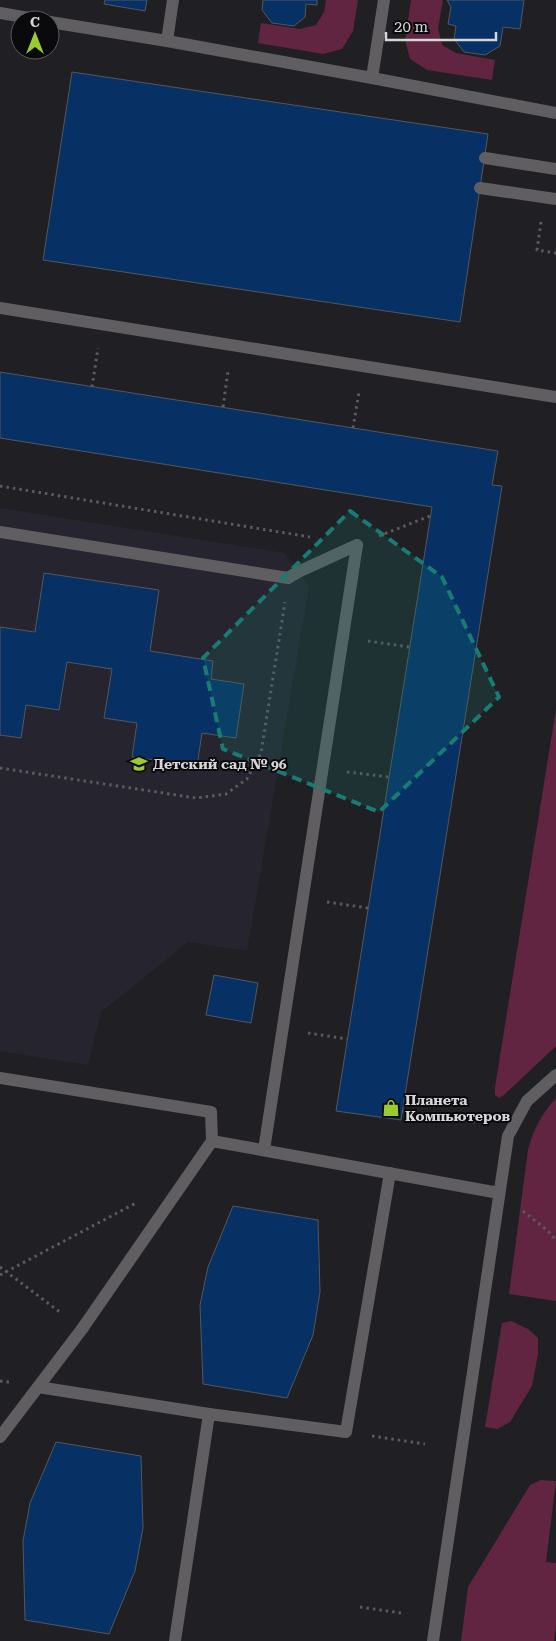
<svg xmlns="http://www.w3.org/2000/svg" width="556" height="1641" font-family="'Roboto Serif',serif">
	<rect width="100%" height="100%" fill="#201f23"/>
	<path fill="#26252f" d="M0,508l285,45 24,34 -62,364 -59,-9 -87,70 -13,53 -88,-14z"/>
	<g fill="#612541">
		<path d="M326,0h32l-5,31 -11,18 -19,5 -65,-11 3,-20 39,6 16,-4 8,-13z"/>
		<path d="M411,0h32l-5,28 4,17 14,8 39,7 -3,20 -65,-10 -17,-11 -5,-19z"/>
		<path d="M556,709v337l-52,49 -5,3 -4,-3v-8z"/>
		<path d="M556,1098v203l-47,-7 19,-144c5,-20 14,-37 28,-52z"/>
		<path d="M511,1321l17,8 10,9v16l-6,32 -22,36 -13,7 -12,-2 17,-104z"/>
		<path d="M541,1480l15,1 -10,81 10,1v61l-2,17h-93l7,-54 62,-102z"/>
	</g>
	<g fill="#073164" stroke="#54575b">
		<path d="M105,0h42l-2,11 -41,-7z"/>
		<path d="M263,0h54v5l-11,-1 -1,13 -11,9 -22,-3 -10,-13z"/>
		<path d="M447,0h77l-4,29 -17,-2 -3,19 -15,9 -21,-3 -10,-13 2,-13 -8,-2 3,-17z"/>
		<path d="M72,72l416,62 -28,188 -417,-62z"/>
		<path d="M0,372l498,79 -6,34 10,1 -101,634 -65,-9 96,-604 -432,-69z"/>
		<path d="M44,573l115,17 -9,61 63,10 -2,18 33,5 -8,54 -34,-5 -5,33 -65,-9 5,-34 -33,-5 8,-49 -45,-7 -8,48 -33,-5 -5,33 -21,-3v-108l35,5z"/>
		<path d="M214,975l44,8 -7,40 -45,-8z"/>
		<path d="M233,1206l85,14 2,72 -7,43 -26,63 -84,-14 -3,-79 8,-38z"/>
		<path d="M56,1442l85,14 2,72 -8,43 -26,63 -84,-14 -2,-79 7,-38z"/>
	</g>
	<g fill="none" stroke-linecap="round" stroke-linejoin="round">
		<g stroke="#5b5a5e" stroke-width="3" stroke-dasharray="2.5 4" stroke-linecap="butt">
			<path d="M541,222l-4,28 19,3"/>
			<path d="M92,387l6,-39"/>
			<path d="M223,407l5,-36"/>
			<path d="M353,428l6,-36"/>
			<path d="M0,486l310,51"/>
			<path d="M379,536l51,-20"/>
			<path d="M368,641l41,6"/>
			<path d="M0,768l196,30 30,-4 21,-15 14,-26 24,-151"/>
			<path d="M347,772l42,5"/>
			<path d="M327,902l41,6"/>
			<path d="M308,1033l39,6"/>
			<path d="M402,1111l73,11"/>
			<path d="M523,1211l25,20 8,10"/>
			<path d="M0,1267l61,46"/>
			<path d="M0,1275l136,-72"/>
			<path d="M0,1381l10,1"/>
			<path d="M372,1436l53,8"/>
			<path d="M360,1607l41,6"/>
		</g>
		<g stroke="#605e60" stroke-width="12">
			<path d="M173,0l-6,41 205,37 184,35"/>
			<path d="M0,13l40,7"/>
			<path d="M50,22l117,19"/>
			<path d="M372,78l12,-78"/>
			<path d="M485,158l71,11"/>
			<path d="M480,188l76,11"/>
			<path d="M0,308l556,89"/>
			<path d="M0,532l288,46 10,-6 59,-27"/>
			<path d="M0,1078l211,34 1,29 -130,188 -82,108"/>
			<path d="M212,1141l287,52"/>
			<path d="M264,1150l93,-605"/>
			<path d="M38,1387l171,27"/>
			<path d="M175,1641l34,-227 137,18 44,-259"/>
			<path d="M433,1641l75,-505 19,-35 29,-26"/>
		</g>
	</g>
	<path fill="#197b73" fill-opacity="0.2" stroke="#197b73" stroke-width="4" stroke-dasharray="10 6" stroke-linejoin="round" d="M350,511l92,66 57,120 -120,115 -156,-63 -20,-91z"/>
	<defs>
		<g id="school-bare" transform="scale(1.35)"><path d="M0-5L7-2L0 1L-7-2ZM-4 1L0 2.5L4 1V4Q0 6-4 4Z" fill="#9cca31" stroke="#0a090b" stroke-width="2.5" paint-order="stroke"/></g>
		<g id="shop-bare" transform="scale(1.35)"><path d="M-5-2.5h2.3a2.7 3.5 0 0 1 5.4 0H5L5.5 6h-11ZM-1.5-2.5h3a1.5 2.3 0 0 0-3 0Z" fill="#9cca31" stroke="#0a090b" stroke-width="2.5" paint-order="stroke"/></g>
	</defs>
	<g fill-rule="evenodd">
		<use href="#school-bare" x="139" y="764"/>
		<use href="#shop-bare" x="391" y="1108"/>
	</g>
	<g text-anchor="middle" stroke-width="4" stroke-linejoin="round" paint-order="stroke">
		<g font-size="14" font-weight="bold" fill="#d6d6d8" stroke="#0a090b" text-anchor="start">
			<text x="153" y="769">Детский сад № 96</text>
			<text x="405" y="1105">Планета<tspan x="405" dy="16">Компьютеров</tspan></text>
		</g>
	</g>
	<g transform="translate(35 35)"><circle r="24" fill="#0a090b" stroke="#5c5b5d"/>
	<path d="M0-4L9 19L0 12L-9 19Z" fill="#9cca31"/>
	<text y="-8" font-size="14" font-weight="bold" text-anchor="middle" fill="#d6d6d8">С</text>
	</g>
	<path d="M386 32v8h110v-8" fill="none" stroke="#d6d6d8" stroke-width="2.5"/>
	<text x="394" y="32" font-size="15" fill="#d6d6d8" stroke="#0a090b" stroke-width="4" paint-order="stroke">20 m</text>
</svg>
